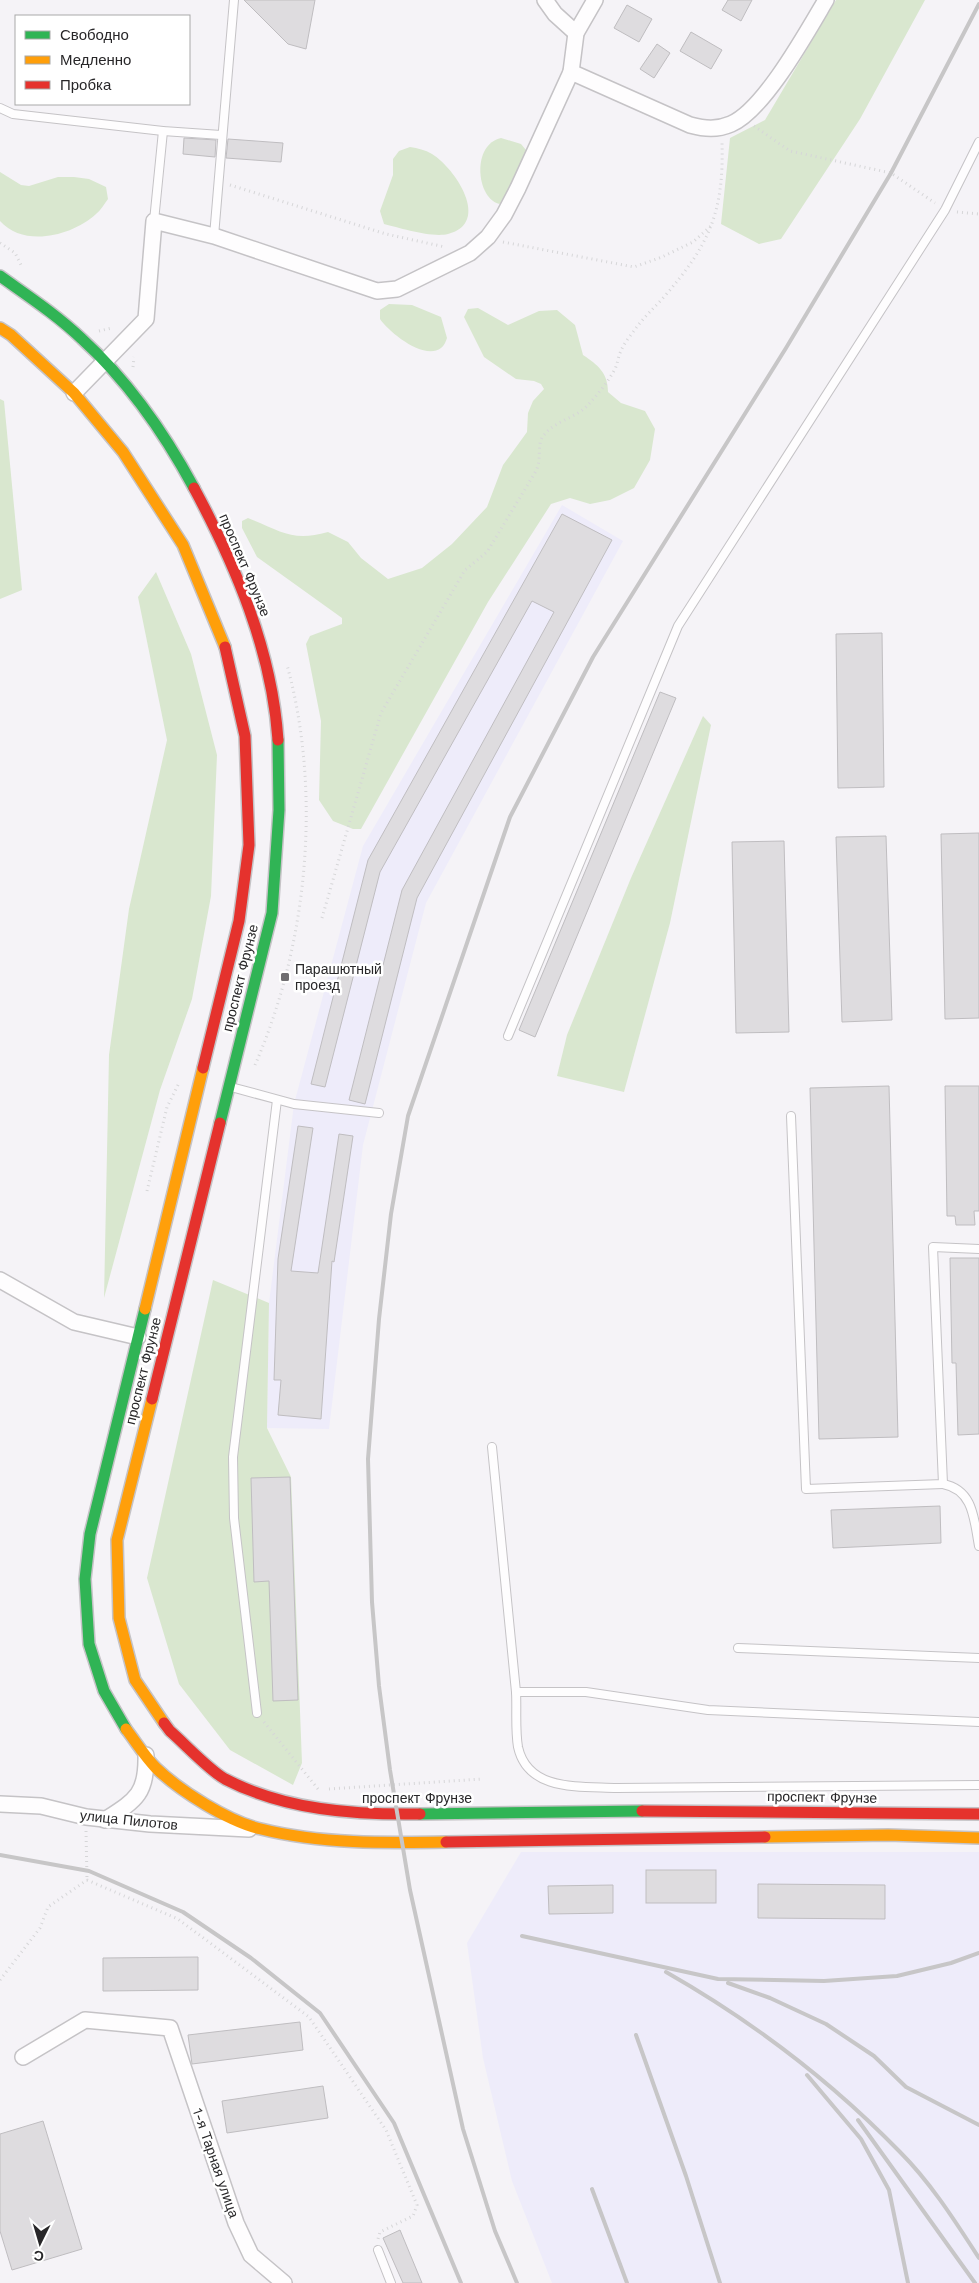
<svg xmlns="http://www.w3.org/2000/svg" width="979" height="2283" font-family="'Work Sans',sans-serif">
	<rect width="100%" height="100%" fill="#f5f3f7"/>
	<g fill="#eeecfa">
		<path d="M562,505l61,36 -197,362 -63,242 -34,284 -62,-1 2,-125 25,-199 69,-258z"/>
		<path d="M521,1852h458v431h-427l-40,-102 -29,-123 -16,-115z"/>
	</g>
	<g fill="#d9e7cf">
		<path d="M836,0h89l-65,119 -79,120 -22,5 -38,-20 9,-86 35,-18z"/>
		<path d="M501,138l20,6 5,6 -16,42 -9,12c-24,-2 -31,-59 0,-66z"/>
		<path d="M410,147c8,1 15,3 22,7 23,14 60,69 16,80 -16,4 -48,-6 -64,-10l-4,-13 13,-36v-16l6,-8z"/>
		<path d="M0,172l21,13 8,1 29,-9h16l15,2 17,8 2,12c-4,5 -7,11 -12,15 -24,22 -72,34 -96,7z"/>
		<path d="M389,304l23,1 29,12 6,21c-1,3 -3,8 -6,10 -17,13 -52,-16 -61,-29v-9z"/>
		<path d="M478,308l30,17 31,-14 18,-1 18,15 8,30c15,10 25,18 25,37l13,11 24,8 10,18 -5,31 -16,28 -24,12 -20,4 -20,-6 -19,6 -63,98 -127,227h-8l-20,-8 -14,-21 2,-79 -15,-77 4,-8 32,-12v-6l-85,-61 -15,-29v-7l6,-3c33,13 44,24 80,14l20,10 13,16 27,21 34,-11 30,-24 35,-37 16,-42 24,-33 1,-19 5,-12 11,-12 -3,-5 -7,-3 -18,-2 -32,-22 -20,-40 4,-8z"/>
		<path d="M0,399l4,2 18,189 -22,9z"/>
		<path d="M156,572l35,82 26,101 -6,141 -19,103 -32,91 -56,208 5,-243 20,-146 38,-169 -29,-143z"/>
		<path d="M703,716l8,9 -41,198 -46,169 -67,-16 10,-41 64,-157z"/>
		<path d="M213,1280l56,23 -2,125 24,49 11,286 -9,22 -63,-35 -51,-66 -32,-106z"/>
	</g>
	<g fill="#dedcdf" stroke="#bfbdc0">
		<path d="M244,0h71l-9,49 -18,-5z"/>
		<path d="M728,0h24l-11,21 -19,-11z"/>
		<path d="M627,5l25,14 -13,23 -25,-14z"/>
		<path d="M691,32l31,18 -11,19 -31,-18z"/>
		<path d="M657,44l13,9 -16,25 -14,-9z"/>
		<path d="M184,138l32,2 -1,17 -32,-3z"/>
		<path d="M228,139l55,4 -2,19 -55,-4z"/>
		<path d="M562,514l50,26 -195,358 -52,206 -16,-4 53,-210 152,-278 -22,-11 -152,271 -55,215 -14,-3 57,-224z"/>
		<path d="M882,633l2,154 -46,1 -2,-154z"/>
		<path d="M660,692l16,6 -141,339 -16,-7z"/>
		<path d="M979,833v185l-34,1 -4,-185z"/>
		<path d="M886,836l6,184 -50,2 -6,-185z"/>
		<path d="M784,841l5,191 -53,1 -4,-191z"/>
		<path d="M889,1086l9,351 -79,2 -9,-351z"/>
		<path d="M945,1086h34v125h-5l1,14h-19l-1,-9h-8z"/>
		<path d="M298,1126l15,2 -22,143 27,2 21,-139 14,2 -19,126 -2,-1 -11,158 -43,-4 3,-35h-7l4,-121z"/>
		<path d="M950,1258h29v176l-21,1 -2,-72h-4z"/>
		<path d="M290,1477l8,223 -25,1 -4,-120 -15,1 -3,-104z"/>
		<path d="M940,1506l1,37 -108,5 -2,-38z"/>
		<rect x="646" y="1870" width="70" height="33"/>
		<path d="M758,1884l127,1v34l-127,-1z"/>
		<path d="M613,1885v28l-64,1 -1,-28z"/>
		<path d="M198,1957v33l-95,1v-33z"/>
		<path d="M300,2022l3,28 -111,14 -4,-29z"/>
		<path d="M323,2086l5,32 -101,15 -5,-32z"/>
		<path d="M43,2121l39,128 -70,21 -12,-39v-97z"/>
		<path d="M400,2230l22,53h-19l-20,-45z"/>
	</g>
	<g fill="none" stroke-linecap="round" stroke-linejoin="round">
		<g stroke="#c5c3c6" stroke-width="10">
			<g id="lane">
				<path d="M0,108l13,6 150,17 58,4"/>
				<path d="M154,221l9,-90"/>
				<path d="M214,236l20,-236"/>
				<path d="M508,1036l170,-410 267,-416 34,-68"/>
				<path d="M231,1087l63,17 85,9"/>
				<path d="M791,1116l15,373 137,-5 -10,-237 46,2"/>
				<path d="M492,1447l24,245h70l122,18 271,12"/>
				<path d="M943,1484c31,6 31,36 36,62"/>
				<path d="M738,1648l241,10"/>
				<path d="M516,1692c1,17 -1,37 2,55 10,45 62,39 99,41l362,-3"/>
				<path d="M257,1713l-23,-195 -1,-61 44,-357"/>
				<path d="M378,2250l13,33"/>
			</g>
		</g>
		<g stroke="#c5c3c6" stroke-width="18">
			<g id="street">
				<path d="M545,0l10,14 21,19"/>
				<path d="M571,72l119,53c15,4 27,5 41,-1 33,-14 76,-92 95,-124"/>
				<path d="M74,393l72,-74 8,-98 60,15 163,55 20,-2 73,-36 18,-16 16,-22 14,-27 53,-116 5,-39 19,-33"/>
				<path d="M0,1280l74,42 64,15"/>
				<path d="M0,1804l41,2 45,11 64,7 99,5"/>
				<path d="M105,1820c31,-20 42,-26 41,-65"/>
				<path d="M23,2057l62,-37 85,8 66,195 15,32 33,28"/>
			</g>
		</g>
		<g stroke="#c5c3c6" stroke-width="14">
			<g id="fast">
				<path d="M0,276c28,20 57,39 82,63 45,41 83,95 112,149"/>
				<path d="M220,1123l52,-210 7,-103 -1,-70"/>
				<path d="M126,1729l-22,-38 -15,-47 -4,-65 5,-45 55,-225"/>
				<path d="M420,1814l222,-3"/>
			</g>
		</g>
		<g stroke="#c5c3c6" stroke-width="14">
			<g id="slow">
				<path d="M0,328l11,7 63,58 49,59 60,93 42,102"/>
				<path d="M145,1309l58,-241"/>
				<path d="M152,1399l-35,141 2,78 16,62 29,43"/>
				<path d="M126,1729c10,13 19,28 30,39 24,23 73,54 105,61 60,15 124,14 185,13"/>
				<path d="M765,1837l123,-2 91,3"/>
			</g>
		</g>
		<g stroke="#c5c3c6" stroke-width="14">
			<g id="jam">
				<path d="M194,488c42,78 78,163 84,252"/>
				<path d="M203,1068l36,-147 10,-76 -4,-109 -20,-89"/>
				<path d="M152,1399l68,-276"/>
				<path d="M164,1723l6,8c15,13 39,39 55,48 60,31 129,36 195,35"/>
				<path d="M642,1811l337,3"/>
				<path d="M446,1842l319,-5"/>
			</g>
		</g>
		<g stroke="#d6d6d8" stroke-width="3" stroke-dasharray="1 4" stroke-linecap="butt">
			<path d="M754,126l36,25 101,22 44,30"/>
			<path d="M230,185l156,49 59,13"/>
			<path d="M957,212l22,2"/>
			<path d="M503,242l131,25 28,-10 31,-15 19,-17"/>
			<path d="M0,243l15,10 7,14"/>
			<path d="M99,331l13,-3"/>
			<path d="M133,367l1,-10"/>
			<path d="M322,918l59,-205 84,-143 22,-18 49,-81c6,-13 1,-24 6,-33 10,-17 33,-19 46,-33 10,-11 20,-23 27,-36 3,-6 3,-13 6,-18 3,-8 10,-16 15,-23 8,-11 18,-20 28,-31 45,-52 60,-84 58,-154"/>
			<path d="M255,1065c53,-121 67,-273 32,-400"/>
			<path d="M147,1191l20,-84 12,-24"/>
			<path d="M264,1722l54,67"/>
			<path d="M329,1789l153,-10"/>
			<path d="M86,1831l1,49"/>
			<path d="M87,1880l91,39 131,98 77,113 31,75 -4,11 -33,16 -2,7"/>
			<path d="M0,1980l40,-52 8,-21 39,-27"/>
		</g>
		<use href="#lane" stroke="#fefdfe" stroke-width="8"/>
		<use href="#street" stroke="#fefdfe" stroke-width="15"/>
		<use href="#fast" stroke="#30b455" stroke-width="11"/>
		<use href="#slow" stroke="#ff9f0a" stroke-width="11"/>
		<use href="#jam" stroke="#e5322d" stroke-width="11"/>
		<g stroke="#c7c6c7" stroke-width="4">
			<path d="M0,1855l89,16 94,41 68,46 69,55 74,110 67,160"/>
			<path d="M522,1936l196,43 106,2 73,-5 54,-13 28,-10"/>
			<path d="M666,1972c86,49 165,109 234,180 31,31 55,69 79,106"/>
			<path d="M728,1983l42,15 56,26 48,32 32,31 73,38"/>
			<path d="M636,2035l50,141 34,107"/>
			<path d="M807,2075l54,64 28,51 19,93"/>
			<path d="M858,2120l117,163"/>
			<path d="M592,2189l35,94"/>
			<path d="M517,2283l-22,-52 -32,-102 -53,-239 -20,-120 -11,-84 -7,-84 -4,-143 11,-140 12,-105 17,-98 102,-299 83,-160 193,-309 105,-175 88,-169"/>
		</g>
	</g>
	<rect fill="#706e71" stroke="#fff" stroke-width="2" x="280" y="972" width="10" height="10" rx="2.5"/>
	<g text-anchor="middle" stroke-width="5" stroke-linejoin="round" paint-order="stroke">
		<g font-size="14" fill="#282729" stroke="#fff">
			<text transform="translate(245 565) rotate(67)" y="5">проспект Фрунзе</text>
			<text transform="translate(240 978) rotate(-76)" y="5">проспект Фрунзе</text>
			<text transform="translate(143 1371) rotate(-76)" y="5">проспект Фрунзе</text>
			<text transform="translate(822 1797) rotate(1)" y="5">проспект Фрунзе</text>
			<text x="417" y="1803">проспект Фрунзе</text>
			<text transform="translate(129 1820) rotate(6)" y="5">улица Пилотов</text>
			<text transform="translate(216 2163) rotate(71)" y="5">1-я Тарная улица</text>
		</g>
		<g font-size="14" fill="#282729" stroke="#fff" text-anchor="start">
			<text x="295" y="974">Парашютный<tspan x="295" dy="16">проезд</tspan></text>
		</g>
	</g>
	<rect x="15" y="15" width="175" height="90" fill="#ffffff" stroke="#a9a9a9"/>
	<rect x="25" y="31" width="25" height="8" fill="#30b455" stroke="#a9a9a9"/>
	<text x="60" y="40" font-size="15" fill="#282729">Свободно</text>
	<rect x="25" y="56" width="25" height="8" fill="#ff9f0a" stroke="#a9a9a9"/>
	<text x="60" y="65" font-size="15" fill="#282729">Медленно</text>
	<rect x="25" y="81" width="25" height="8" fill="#e5322d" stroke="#a9a9a9"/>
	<text x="60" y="90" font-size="15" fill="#282729">Пробка</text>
	<g transform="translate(40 2243) rotate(185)" stroke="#ffffff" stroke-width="4" paint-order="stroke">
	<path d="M0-4L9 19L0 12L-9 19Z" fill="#282729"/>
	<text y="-8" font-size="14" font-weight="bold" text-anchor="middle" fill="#282729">С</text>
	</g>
</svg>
